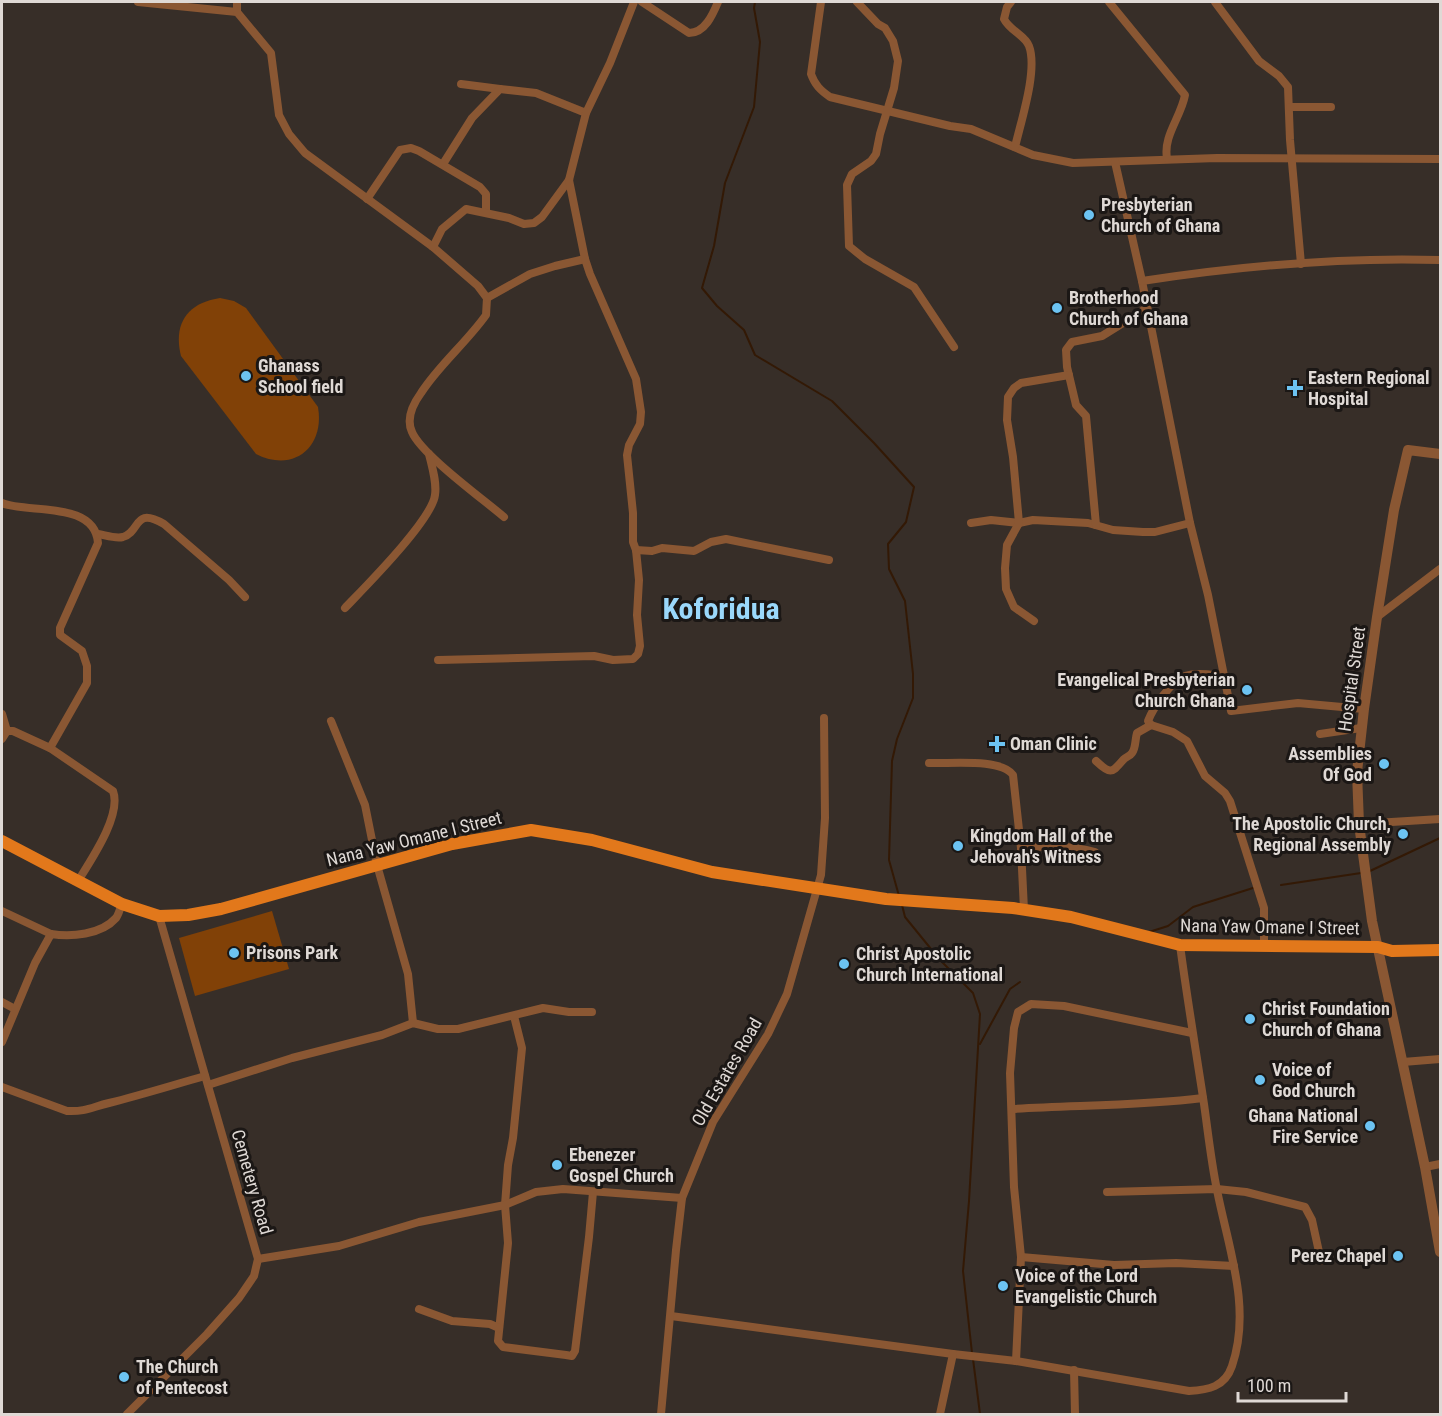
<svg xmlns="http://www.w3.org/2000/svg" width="1442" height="1416" font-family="'Roboto Condensed',sans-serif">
	<rect width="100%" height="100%" fill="#372e28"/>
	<g fill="#814107">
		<path d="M220,298l14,3 12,7 72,99c7,41 -25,66 -62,47l-75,-98c-8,-32 6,-53 39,-58z"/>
		<path d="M272,911l17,58 -94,27 -16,-58z"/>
	</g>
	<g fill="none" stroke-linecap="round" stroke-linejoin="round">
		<g stroke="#331905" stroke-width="2">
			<path d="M755,2l-1,6 6,34 -6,65 -29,76 -11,63 -12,42 15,18 27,24 11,25 77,46 42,42 40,44 -8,35 -18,22 1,25 16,32 8,73v24l-16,41 -5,22 -3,99 10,36"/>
			<path d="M1370,871l70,-33"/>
			<path d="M1281,885l80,-12"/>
			<path d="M902,905l3,12 35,43 33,33 7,21 -11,187 -6,70 9,82"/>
			<path d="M1149,932l19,-6 25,-19 60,-19"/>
			<path d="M980,1044l30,-55 10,-7"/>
			<path d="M973,1359l7,55"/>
		</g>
		<g stroke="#8a5733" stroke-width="8">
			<path d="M138,2l99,10 34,41 8,62 10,19 16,19 128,94 45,39 9,12 -1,17c-20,28 -47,50 -65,78 -8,11 -15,26 -9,39 9,22 71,67 92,85"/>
			<path d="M642,2l47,31c16,0 24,-19 29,-31"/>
			<path d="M821,2l-10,72c4,11 9,16 19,23l120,29 21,3 62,26 40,8 144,-5 223,1"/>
			<path d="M857,2l21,22 7,4 8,13 5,20 -4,27 -14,46 -4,20 -5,7 -19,13 -5,11 2,61 16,13 49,28 40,60"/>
			<path d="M1011,2l-4,5 -3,12c6,12 21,16 25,27 9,24 -8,75 -14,101"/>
			<path d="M1109,2l76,93c-4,22 -22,41 -18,63"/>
			<path d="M1215,2l44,59 20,15 9,11 2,53 11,124"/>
			<path d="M237,12v-10"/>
			<path d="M461,84l39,5"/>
			<path d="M1290,107h41"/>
			<path d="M1115,162l27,119 48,242 18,72 23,116 67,-8 66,6"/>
			<path d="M443,164l29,-46 28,-29 36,4 50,20"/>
			<path d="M367,199l33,-49 11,-2 8,3 61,36 6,7v18"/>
			<path d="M433,247l9,-18 24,-20 43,9 15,6 10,-1 8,-6 27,-37"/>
			<path d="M1142,281c98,-15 199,-24 298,-21"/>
			<path d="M487,298l43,-24 25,-8 30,-7"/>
			<path d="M2,503c25,11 93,-3 96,40l-38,85v7l22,16 5,15v17l-37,65"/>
			<path d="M971,523l20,-3 28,3 14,-3 55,3 25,7 30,2h12l35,-9"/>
			<path d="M1096,525l-10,-109 -10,-11 -9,-38 -1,-17 6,-8 30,-6 45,-28"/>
			<path d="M98,534c7,1 17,5 25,3 18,-5 10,-31 41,-13l65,56 16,17"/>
			<path d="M636,550l16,1 10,-3 32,3 17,-9 15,-3 103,21"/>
			<path d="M345,608c20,-21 87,-88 90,-113 2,-13 -3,-28 -6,-41"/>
			<path d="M1377,617l63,-48"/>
			<path d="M1034,621l-20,-14 -8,-18 -1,-21 2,-23 12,-22 -6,-66 -6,-37 1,-23 6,-9 7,-5 48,-8"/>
			<path d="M438,660l156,-4 19,4 20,-1 5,-5 2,-8 -3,-31 2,-35 -3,-30 -3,-8v-29l-6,-58 2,-10 11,-21 1,-12 -5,-33 -46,-105 -5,-15 -16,-79 17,-67 24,-50 24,-61"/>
			<path d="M2,714l5,17"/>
			<path d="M331,721l34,84 12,60 31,109 5,49"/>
			<path d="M1151,725l-3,-4c5,-13 23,-40 37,-45 12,-4 27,-1 39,0"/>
			<path d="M1320,734l41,-6"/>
			<path d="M2,739l5,-8h6l37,17 63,43c9,24 -22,69 -35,90"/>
			<path d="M1096,761c16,15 16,11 28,-2 2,-2 6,-3 8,-6 4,-5 3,-14 5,-20l14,-8 22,7 14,9 18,35 20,17 5,8 34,107v37"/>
			<path d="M929,763c21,1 72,-5 84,12l8,73 3,62"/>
			<path d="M1359,824l81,-5"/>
			<path d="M1021,848c26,-2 49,-3 74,4"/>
			<path d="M2,911l49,23"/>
			<path d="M2,1002l13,7"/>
			<path d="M514,1016l8,32 -9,90 -5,27 -3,40 3,38 -10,98 5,6 63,8 6,1 3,-5 14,-114 4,-45"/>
			<path d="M2,1042l33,-79 16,-29c20,3 50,1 65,-16 3,-4 4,-10 6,-14"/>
			<path d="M1403,1062l37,-3"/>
			<path d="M208,1085l84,-27 90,-23 31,-12 25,6h20l85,-21 26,4h23"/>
			<path d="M2,1087l65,24c19,1 25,-4 42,-8 32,-8 64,-18 96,-27"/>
			<path d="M1012,1109c64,-4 128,-3 191,-11"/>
			<path d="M1425,1167l15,-3"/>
			<path d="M1107,1192l110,-3 29,3 59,15 7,13 9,41"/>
			<path d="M1021,1257l93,8 62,-2 58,3"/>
			<path d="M258,1259l81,-13 80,-24 86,-17 31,-13 27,-3 119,9"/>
			<path d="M419,1309l33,12 38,3 9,4"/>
			<path d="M671,1316l282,38 63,7 173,30c19,-1 36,-4 43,-25 20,-58 -4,-119 -15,-176 -6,-29 -9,-58 -13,-86 -8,-53 -17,-106 -24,-159"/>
			<path d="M1016,1361l5,-104 -7,-70 -4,-114 4,-45 4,-16 13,-8 33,2 128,27"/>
			<path d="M1074,1370l1,44"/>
			<path d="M127,1414l80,-80 32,-36 15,-22 4,-17 -99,-343"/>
			<path d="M661,1414l15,-164 6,-52 31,-76 55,-88 19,-40 34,-119 4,-57 -1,-100"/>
			<path d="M940,1414l13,-60"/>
		</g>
		<path stroke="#8a5733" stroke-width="10" d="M1440,454l-32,-4 -14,60 -17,107 -13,92 -7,63 2,52 13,97 53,246 15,85"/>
		<path stroke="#e2781b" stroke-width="12" d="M2,841l120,63 37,12 29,-1 33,-6 231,-65 79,-14 61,10 120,32 174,27 127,9 58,9 109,28 198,2 14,4 48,-1"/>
	</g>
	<g fill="#6cc3f2" stroke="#1b1715" stroke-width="2">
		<circle cx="1089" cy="215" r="6"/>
		<circle cx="1057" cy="308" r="6"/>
		<circle cx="246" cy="376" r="6"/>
		<path d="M1292 379h6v6h6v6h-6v6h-6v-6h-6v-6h6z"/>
		<circle cx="1247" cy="690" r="6"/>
		<path d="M994 735h6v6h6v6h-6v6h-6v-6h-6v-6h6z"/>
		<circle cx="1384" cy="764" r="6"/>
		<circle cx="1403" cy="834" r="6"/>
		<circle cx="958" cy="846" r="6"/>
		<circle cx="234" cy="953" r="6"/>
		<circle cx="844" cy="964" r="6"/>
		<circle cx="1250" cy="1019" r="6"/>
		<circle cx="1260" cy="1080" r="6"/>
		<circle cx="1370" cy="1126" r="6"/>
		<circle cx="557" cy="1165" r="6"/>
		<circle cx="1398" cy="1256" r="6"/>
		<circle cx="1003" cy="1286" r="6"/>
		<circle cx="124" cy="1377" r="6"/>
	</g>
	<g text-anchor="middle" stroke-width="6" stroke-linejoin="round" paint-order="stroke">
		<g font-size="18" font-weight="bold" fill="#dfd9d5" stroke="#1b1715" text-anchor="start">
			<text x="1101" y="211">Presbyterian<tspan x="1101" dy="21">Church of Ghana</tspan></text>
			<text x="1069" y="304">Brotherhood<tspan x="1069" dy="21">Church of Ghana</tspan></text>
			<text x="258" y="372">Ghanass<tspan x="258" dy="21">School field</tspan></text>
			<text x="1308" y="384">Eastern Regional<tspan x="1308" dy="21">Hospital</tspan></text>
			<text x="1235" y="686" text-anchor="end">Evangelical Presbyterian<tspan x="1235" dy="21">Church Ghana</tspan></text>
			<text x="1010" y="750">Oman Clinic</text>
			<text x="1372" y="760" text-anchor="end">Assemblies<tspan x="1372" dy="21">Of God</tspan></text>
			<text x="1391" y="830" text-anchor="end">The Apostolic Church,<tspan x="1391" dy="21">Regional Assembly</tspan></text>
			<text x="970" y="842">Kingdom Hall of the<tspan x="970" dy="21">Jehovah's Witness</tspan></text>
			<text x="246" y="959">Prisons Park</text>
			<text x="856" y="960">Christ Apostolic<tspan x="856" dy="21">Church International</tspan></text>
			<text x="1262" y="1015">Christ Foundation<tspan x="1262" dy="21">Church of Ghana</tspan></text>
			<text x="1272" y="1076">Voice of<tspan x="1272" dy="21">God Church</tspan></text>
			<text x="1358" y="1122" text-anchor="end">Ghana National<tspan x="1358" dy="21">Fire Service</tspan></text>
			<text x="569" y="1161">Ebenezer<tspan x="569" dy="21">Gospel Church</tspan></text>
			<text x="1386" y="1262" text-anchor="end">Perez Chapel</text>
			<text x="1015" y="1282">Voice of the Lord<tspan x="1015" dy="21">Evangelistic Church</tspan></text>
			<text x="136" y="1373">The Church<tspan x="136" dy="21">of Pentecost</tspan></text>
		</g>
		<g font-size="18" fill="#dfd9d5" stroke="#1b1715">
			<text transform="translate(1352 679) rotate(-82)" y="6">Hospital Street</text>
			<text transform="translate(414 839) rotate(-14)" y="6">Nana Yaw Omane I Street</text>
			<text transform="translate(1270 927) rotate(1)" y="6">Nana Yaw Omane I Street</text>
			<text transform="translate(727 1072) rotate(-60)" y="6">Old Estates Road</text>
			<text transform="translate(252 1182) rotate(74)" y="6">Cemetery Road</text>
		</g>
		<g font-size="30" font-weight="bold" fill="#9ad8fb" stroke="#1b1715">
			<text x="721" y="619">Koforidua</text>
		</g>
	</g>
	<rect width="1442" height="1416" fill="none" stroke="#dfd9d5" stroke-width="6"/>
	<path d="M1238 1392v9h108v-9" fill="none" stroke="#dfd9d5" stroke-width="3"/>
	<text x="1247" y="1392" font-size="18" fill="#dfd9d5" stroke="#1b1715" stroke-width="4.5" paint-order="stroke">100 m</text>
</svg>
